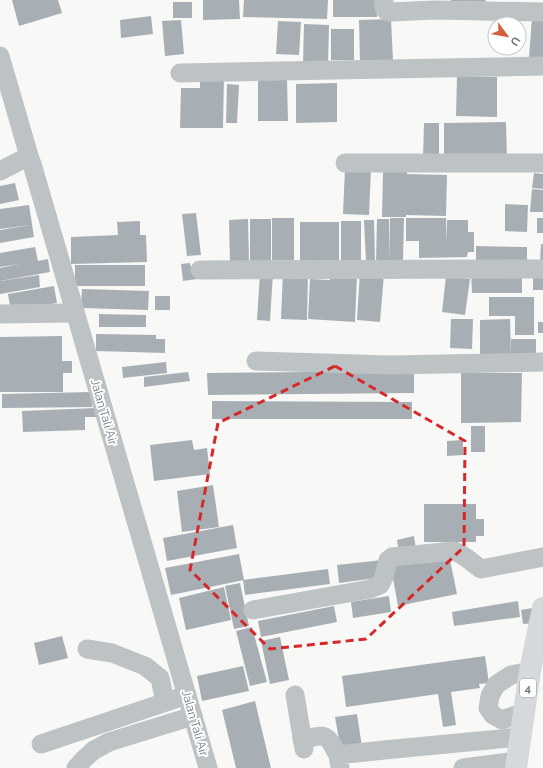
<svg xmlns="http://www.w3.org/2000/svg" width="543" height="768" font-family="Raleway,sans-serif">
	<rect width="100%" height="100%" fill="#f8f8f6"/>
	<g fill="#a8afb4">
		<path d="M12,0h46l4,13 -43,13z"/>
		<path d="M203,0h36l1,19 -37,1z"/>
		<path d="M244,0h84l-1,19 -84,-2z"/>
		<rect x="333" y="0" width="44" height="17"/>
		<path d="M451,0h35l-1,2 -34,-1z"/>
		<rect x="173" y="2" width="19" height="16"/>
		<path d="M151,16l2,18 -32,4 -1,-18z"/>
		<path d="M532,18l11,1v39l-14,-1z"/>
		<path d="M391,19l2,42 -33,1 -1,-42z"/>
		<path d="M181,20l3,34 -19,2 -3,-35z"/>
		<path d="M278,21l23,1 -2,33 -23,-1z"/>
		<path d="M304,24l25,1 -1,40 -25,-1z"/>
		<rect x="331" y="29" width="23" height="31"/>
		<path d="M200,76h24l-1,52h-43l1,-40h19z"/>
		<path d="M457,77h40v40l-41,-1z"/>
		<path d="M287,78l1,43h-30v-42z"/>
		<path d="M337,83v39l-41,1v-39z"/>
		<path d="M227,84l12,1 -2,38h-11z"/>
		<path d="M506,122l1,37 -63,1v-37z"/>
		<path d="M424,123h15v37l-16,-1z"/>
		<path d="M345,168l26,1 -2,46 -26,-1z"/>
		<path d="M383,170l24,1v12v-9l40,1 -1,41 -40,-1v2h-24z"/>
		<path d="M534,173l9,1v15l-11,-1z"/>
		<path d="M15,183l4,17 -19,4v-18z"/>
		<path d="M532,189l11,1v22h-13z"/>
		<path d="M505,204l23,1 -1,27 -22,-1z"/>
		<path d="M29,205l5,32 -34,6v-13l30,-5 -30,4v-20z"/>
		<path d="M196,213l5,42 -14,1 -5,-42z"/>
		<rect x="272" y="218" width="22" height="42"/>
		<path d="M390,218h14l-1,43h-14z"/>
		<path d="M406,218h40v25l1,-23h21v12h6v20h-6l-1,5 -48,1v-17h-13z"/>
		<rect x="537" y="218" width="6" height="15"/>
		<path d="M248,219l1,43 -19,1 -1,-43z"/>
		<rect x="250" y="219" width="21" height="44"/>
		<path d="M377,219h12v44h-13z"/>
		<path d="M364,220h10l1,42h-9z"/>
		<path d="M140,221v14h6l1,27 -76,2v-27l47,-2 -1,-13z"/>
		<rect x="341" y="221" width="20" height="42"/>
		<rect x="300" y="222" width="39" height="41"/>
		<path d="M541,244h2v19h-3z"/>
		<path d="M476,246l51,1v18l-51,-1z"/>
		<path d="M35,247l3,14 10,-2 2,13 -50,9v-13l18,-4 -18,3v-14z"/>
		<path d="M190,263l2,8h4l1,8 -14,2 -2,-17z"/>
		<rect x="75" y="265" width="70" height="21"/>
		<path d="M471,271h51v22h-50z"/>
		<rect x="533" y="271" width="10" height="19"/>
		<path d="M283,272h25l-1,48 -26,-1z"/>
		<path d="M360,272l24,2 -4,48 -23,-2z"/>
		<path d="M260,273h13l-3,48 -13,-1z"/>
		<path d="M330,274l27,1 -2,47 -47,-3 2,-40 20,1z"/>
		<path d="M39,275l1,12 -40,7v-13z"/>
		<path d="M446,276l24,3 -5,36 -23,-3z"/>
		<path d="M54,286l3,17 -46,9 -3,-18z"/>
		<path d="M82,289l67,2 -1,19 -67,-2z"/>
		<rect x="155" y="296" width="15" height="14"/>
		<path d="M489,297h45v38h-19v-19h-26z"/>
		<path d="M99,314l47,1v12h-47z"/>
		<path d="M451,319h22l-1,30 -22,-1z"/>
		<path d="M510,319l1,40 -31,1v-40z"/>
		<rect x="538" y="322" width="5" height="11"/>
		<path d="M96,334l60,1v4h9v14l-69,-2z"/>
		<path d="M62,336v25h10v12h-9v19h-63v-55z"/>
		<path d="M511,339h25v17l-25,1z"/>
		<path d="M166,362l1,11 -44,5 -1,-11z"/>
		<path d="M414,371v22l-206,2 -1,-22z"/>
		<path d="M188,372l2,9 -46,6v-10z"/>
		<path d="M461,373h61l-1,49 -60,1z"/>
		<path d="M92,392v15l-90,1v-14z"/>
		<path d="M212,401l200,1v17h-200z"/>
		<path d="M97,408v9h-12v13l-62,2 -1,-21z"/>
		<rect x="471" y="426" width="14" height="26"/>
		<path d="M192,440l2,10 13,-2 3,26 -56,7 -4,-36z"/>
		<path d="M463,440v15l-16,1v-15z"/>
		<path d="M213,485l6,42 -37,5 -5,-41z"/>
		<path d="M424,504h52v15h8v17h-8v6h-52z"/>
		<path d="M233,525l4,23 -70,13 -4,-23z"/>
		<path d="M414,536l2,14 -17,3 -2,-13z"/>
		<path d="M239,554l5,26 -73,15 -6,-27z"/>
		<path d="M449,555l8,39 -59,12 -7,-39z"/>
		<path d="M382,560l2,17 -45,6 -2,-18z"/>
		<path d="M328,569l2,15 -85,11 -2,-15z"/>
		<path d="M240,583l9,43 -15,3 -9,-43z"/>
		<path d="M224,587l7,33 -45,10 -7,-32z"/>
		<path d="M389,596l2,16 -38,6 -2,-16z"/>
		<path d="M518,601l2,16 -66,9 -2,-14z"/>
		<path d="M334,606l3,16 -76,15 -3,-16z"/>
		<path d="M533,608l2,15 -12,1 -2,-14z"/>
		<path d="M252,627l15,55 -17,4 -14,-55z"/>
		<path d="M62,636l6,22 -29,7 -5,-22z"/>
		<path d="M280,637l9,43 -19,4 -9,-43z"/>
		<path d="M485,656l4,27 -10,1 1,4 -29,4 5,33 -13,2 -5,-33 -92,13 -4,-31z"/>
		<path d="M243,666l6,25 -47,10 -5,-25z"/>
		<path d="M255,701l16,67h-35l-14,-58z"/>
		<path d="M357,714l5,33 -21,4 -6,-34z"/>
	</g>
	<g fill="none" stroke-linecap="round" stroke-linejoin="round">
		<g stroke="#bdc2c5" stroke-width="19">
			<path d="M384,0c-1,6 -1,11 6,12l45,-2 108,2"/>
			<path d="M0,56l29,100 3,8 176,604"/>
			<path d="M180,73l363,-7"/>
			<path d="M345,163h198"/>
			<path d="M0,171l29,-15"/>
			<path d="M200,270l343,-1"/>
			<path d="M0,314l75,-1"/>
			<path d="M256,361l134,4 153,-3"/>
			<path d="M253,610l117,-21 10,-4 4,-8 4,-17 4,-3 62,-6c11,4 17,11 27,18l62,-12"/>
			<path d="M87,649l25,4 33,13 15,12 5,24"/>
			<path d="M295,695l9,54"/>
			<path d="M524,712l-22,8 -9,-5 -5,-7 2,-12 6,-11 15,-10 19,-4"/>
			<path d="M302,739c26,-4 23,-7 36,16"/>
			<path d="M41,744l146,-49"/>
			<path d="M76,768l8,-9 10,-9 15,-8 84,-26"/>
			<path d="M340,768l-2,-13 46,-5 136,-13"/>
			<path d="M463,768l54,-7"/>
		</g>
		<path stroke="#d5d9dc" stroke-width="22" d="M516,768l14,-97 13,-63"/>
	</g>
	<path fill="none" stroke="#d62828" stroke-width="3" stroke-dasharray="8 5" stroke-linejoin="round" d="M335,366l130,75 -1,106 -98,92 -96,10 -80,-79 28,-147z"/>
	<g text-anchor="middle" stroke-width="4" stroke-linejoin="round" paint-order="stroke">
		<rect fill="#fff" stroke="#97a0a8" stroke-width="1" x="520" y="679" width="16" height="18" rx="3"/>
		<g font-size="11" font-weight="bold" fill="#6a7883">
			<text x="528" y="692">4</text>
		</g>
		<g font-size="12" fill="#6a7883" stroke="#fff">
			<text transform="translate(104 412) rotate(74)" y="4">Jalan Tali Air</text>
			<text transform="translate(195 723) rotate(74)" y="4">Jalan Tali Air</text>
		</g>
	</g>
	<g transform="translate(507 36) rotate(122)"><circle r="19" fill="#ffffff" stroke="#c3c9cd"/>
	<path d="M0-3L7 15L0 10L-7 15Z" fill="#d0603e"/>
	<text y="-6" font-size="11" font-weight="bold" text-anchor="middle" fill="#6a7883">U</text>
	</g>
</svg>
